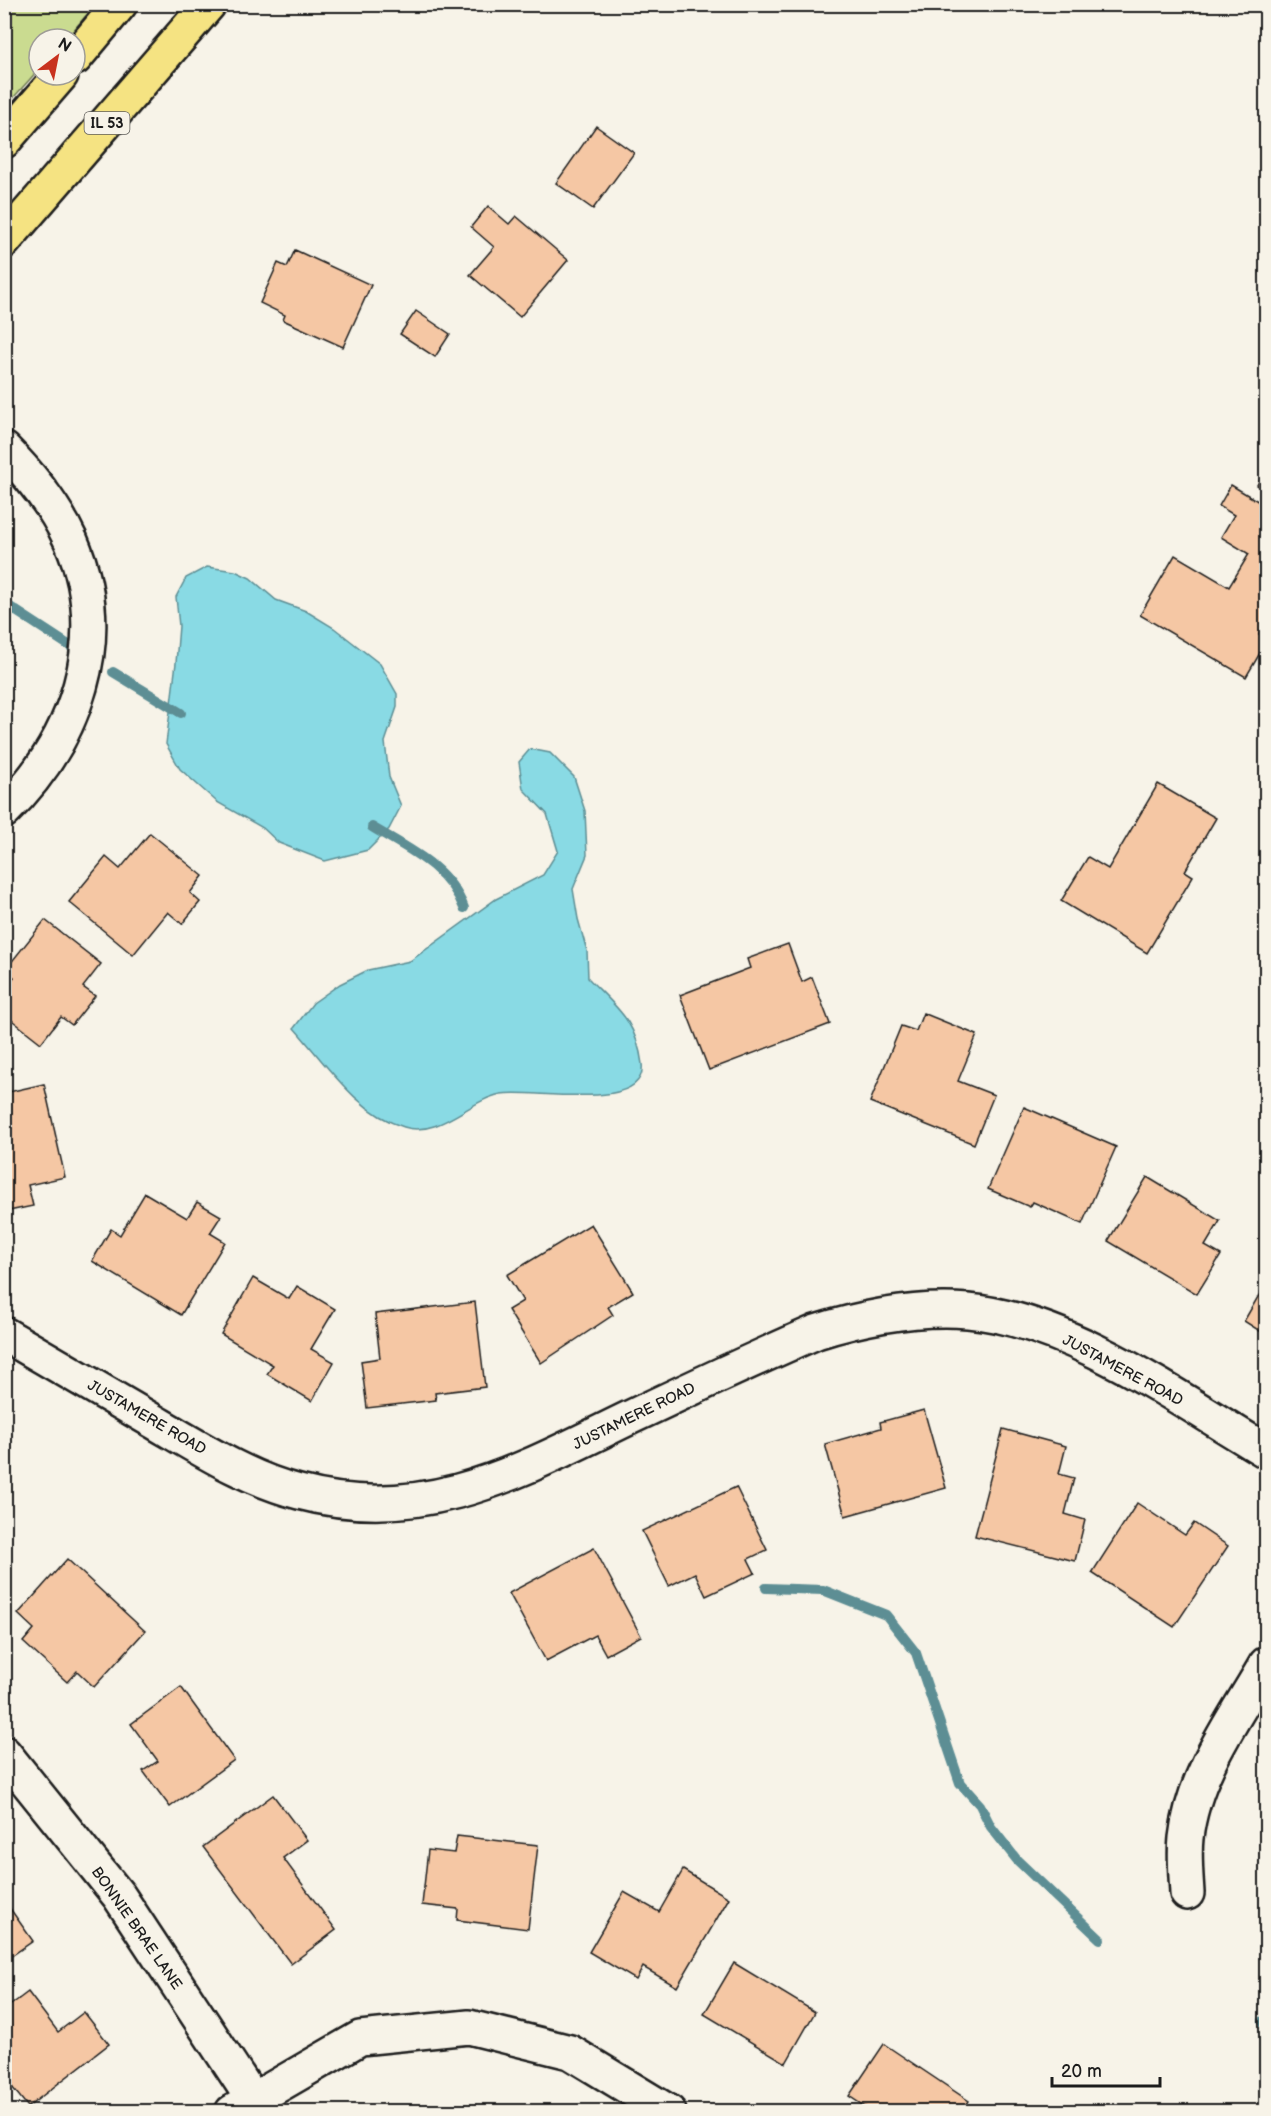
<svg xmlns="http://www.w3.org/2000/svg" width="1271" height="2116" font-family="'Balsamiq Sans',sans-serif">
	<rect width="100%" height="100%" fill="#f7f3e8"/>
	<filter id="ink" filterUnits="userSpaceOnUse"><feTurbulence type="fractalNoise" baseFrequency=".0167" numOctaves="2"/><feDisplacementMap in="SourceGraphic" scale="12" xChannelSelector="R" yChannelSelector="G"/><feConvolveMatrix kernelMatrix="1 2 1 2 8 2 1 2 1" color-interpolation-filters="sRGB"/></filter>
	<g filter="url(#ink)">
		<path fill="#cadb90" stroke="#737c56" stroke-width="1.5" d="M5,4l90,1 -29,34h-27v30l-34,38z"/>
		<g fill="#89dae4" stroke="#5d8e94" stroke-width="1.5">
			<path d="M207,567l28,4 15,7 26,22 30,11 28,17 46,36 17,30v13l-12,35 4,35 12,29 -12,23 -21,21 -43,11 -46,-18 -16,-15 -46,-26 -37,-33 -14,-25 10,-81 3,-37 -3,-29 10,-19z"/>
			<path d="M530,749l20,4 24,24 11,34 2,44 -14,34 5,30 9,32 1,27c29,30 48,42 54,86 6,50 -112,24 -141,30 -32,6 -62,44 -97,33 -47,-14 -78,-63 -110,-99l19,-25 27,-19 28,-14 42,-9 86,-62 47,-24 15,-24 -11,-37 -24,-25 -4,-27z"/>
		</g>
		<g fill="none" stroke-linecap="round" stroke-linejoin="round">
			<g stroke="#5d8e94" stroke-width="10">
				<path d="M4,603l69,45"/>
				<path d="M113,672l68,41"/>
				<path d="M372,827c36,22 76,39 92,81"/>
				<path d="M766,1588l57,2 63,25 30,38 44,130 20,22 11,22 26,33 83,79"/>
				<path d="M1263,2021l3,9"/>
			</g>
		</g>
		<g fill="#f5c7a4" stroke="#1c1c1c" stroke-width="1.5">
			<path d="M596,126l38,27 -41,56 -37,-26z"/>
			<path d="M488,206l21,18 7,-8 52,44 -48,57 -50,-42 24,-28 -23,-20z"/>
			<path d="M295,250l76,35 -28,62 -60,-27 2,-5 -25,-12 18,-40 9,4z"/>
			<path d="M416,311l34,23 -15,23 -35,-23z"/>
			<path d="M1266,468v22l-9,-5z"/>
			<path d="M1231,485l35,21v115l-7,13 7,4v5l-20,34 -106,-62 35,-60 54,32 20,-33 -28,-17 13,-22 -15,-9z"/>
			<path d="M1158,784l58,34 -31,53 8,5 -46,77 -86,-52 27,-44 20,12z"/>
			<path d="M150,833l53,43 -13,17 10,9 -18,22 -14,-12 -35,43 -64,-53 37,-45 14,12z"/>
			<path d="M45,920l56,44 -18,23 12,9 -23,29 -11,-8 -20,26 -37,-29v-25l10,-12 -9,-7z"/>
			<path d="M788,944l14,38 10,-5 18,47 -121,46 -29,-75 70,-27 -3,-9z"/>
			<path d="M923,1013l54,22 -19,46 36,14 -20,49 -104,-42 31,-76 15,5z"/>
			<path d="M44,1084l21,93 -37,8 5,21 -29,6v-119z"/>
			<path d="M1024,1107l92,40 -34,77 -49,-22 -3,5 -42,-18z"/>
			<path d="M1147,1177l73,44 -15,25 16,9 -24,39 -89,-53z"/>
			<path d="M145,1193l42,25 10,-16 24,14 -11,17 15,9 -44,73 -89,-54 19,-32 9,6z"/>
			<path d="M591,1224l42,68 -25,15 5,8 -72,48 -33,-53 15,-9 -16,-26z"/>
			<path d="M253,1278l36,21 8,-13 38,23 -24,40 23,13 -22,39 -45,-27 6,-9 -52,-31z"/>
			<path d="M1266,1283v52l-22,-14z"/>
			<path d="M475,1302l10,85 -50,6 1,7 -69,8 -6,-47 19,-3 -5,-44z"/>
			<path d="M924,1410l22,78 -101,28 -20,-72 56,-16 -1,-6z"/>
			<path d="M1003,1429l63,17 -7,28 15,4 -9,36 20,6 -10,41 -100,-25z"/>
			<path d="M736,1487l31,63 -19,9 7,14 -49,23 -11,-23 -26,13 -27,-55z"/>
			<path d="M1137,1503l48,32 9,-12 34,23 -54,81 -82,-54z"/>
			<path d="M594,1548l47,88 -35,19 -11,-20 -49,26 -37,-68z"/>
			<path d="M67,1559l78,72 -51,56 -17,-16 -10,11 -44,-40 11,-13 -16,-15z"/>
			<path d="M181,1687l53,73 -64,47 -27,-36 15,-10 -27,-37z"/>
			<path d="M273,1795l34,45 -24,18 53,72 -45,34 -88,-117z"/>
			<path d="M457,1836l81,9 -10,84 -71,-9 1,-11 -36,-4 6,-55 26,3z"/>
			<path d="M683,1870l46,28 -52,89 -34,-20 -7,13 -47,-28 35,-60 35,20z"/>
			<path d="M4,1900l29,41 -29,20z"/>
			<path d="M734,1963l81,49 -29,51 -82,-49z"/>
			<path d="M28,1992l30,40 26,-20 25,32 -81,63 -24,-30v-67z"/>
			<path d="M884,2044l85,57 -7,11h-89l-24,-16z"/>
		</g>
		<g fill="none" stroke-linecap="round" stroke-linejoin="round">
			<g stroke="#1c1c1c" stroke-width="38">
				<g id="minor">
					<path d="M4,449c27,27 51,57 67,92 42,97 5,200 -67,270"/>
					<path d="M4,1334c50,29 100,58 149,87 46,27 94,58 146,71 127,34 222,-22 332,-75 61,-29 123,-58 185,-85 48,-15 102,-25 152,-21 102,9 212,89 298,140"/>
					<path d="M4,1753l115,143 133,202 5,14"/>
					<path d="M1187,1893c-1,-18 -3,-37 -1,-55 7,-64 49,-120 80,-174"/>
					<path d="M232,2112l128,-74 109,-11 101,25 99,60"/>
				</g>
			</g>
			<g stroke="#1c1c1c" stroke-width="38">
				<g id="primary">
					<path d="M75,58l45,-54"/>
					<path d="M4,141l57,-66"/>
					<path d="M4,241l205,-237"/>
				</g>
			</g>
			<use href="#minor" stroke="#f7f3e8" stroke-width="33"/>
			<use href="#primary" stroke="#f5e382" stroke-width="33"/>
		</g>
	</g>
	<g text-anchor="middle" stroke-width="6" stroke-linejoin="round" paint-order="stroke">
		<rect fill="#f7f3e8" stroke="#5e5c59" stroke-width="1.5" x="84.5" y="112" width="45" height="22" rx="4.5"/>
		<g font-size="14" font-weight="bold" fill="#1c1c1c">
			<text x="107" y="128">IL 53</text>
		</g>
		<g font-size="15" fill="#1c1c1c" stroke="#f7f3e8">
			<text transform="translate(1123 1370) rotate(28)" y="5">JUSTAMERE ROAD</text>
			<text transform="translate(634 1416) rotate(-26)" y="5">JUSTAMERE ROAD</text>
			<text transform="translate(147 1417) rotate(30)" y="5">JUSTAMERE ROAD</text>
			<text transform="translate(137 1928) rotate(55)" y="5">BONNIE BRAE LANE</text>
		</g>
	</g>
	<rect width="1271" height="2116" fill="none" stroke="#f7f3e8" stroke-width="24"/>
	<rect x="12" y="12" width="1247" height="2092" fill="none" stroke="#1c1c1c" stroke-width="2" filter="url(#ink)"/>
	<g transform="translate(57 57) rotate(32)"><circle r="28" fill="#f7f3e8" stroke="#9f9d96" stroke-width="1.5"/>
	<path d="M0-4.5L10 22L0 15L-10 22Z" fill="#c8321e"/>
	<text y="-9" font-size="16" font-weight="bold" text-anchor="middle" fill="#1c1c1c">N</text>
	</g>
	<path d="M1052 2077v9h108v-9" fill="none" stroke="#1c1c1c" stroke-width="3"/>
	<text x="1061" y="2077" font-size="18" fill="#1c1c1c" stroke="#f7f3e8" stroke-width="4.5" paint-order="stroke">20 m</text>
</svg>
